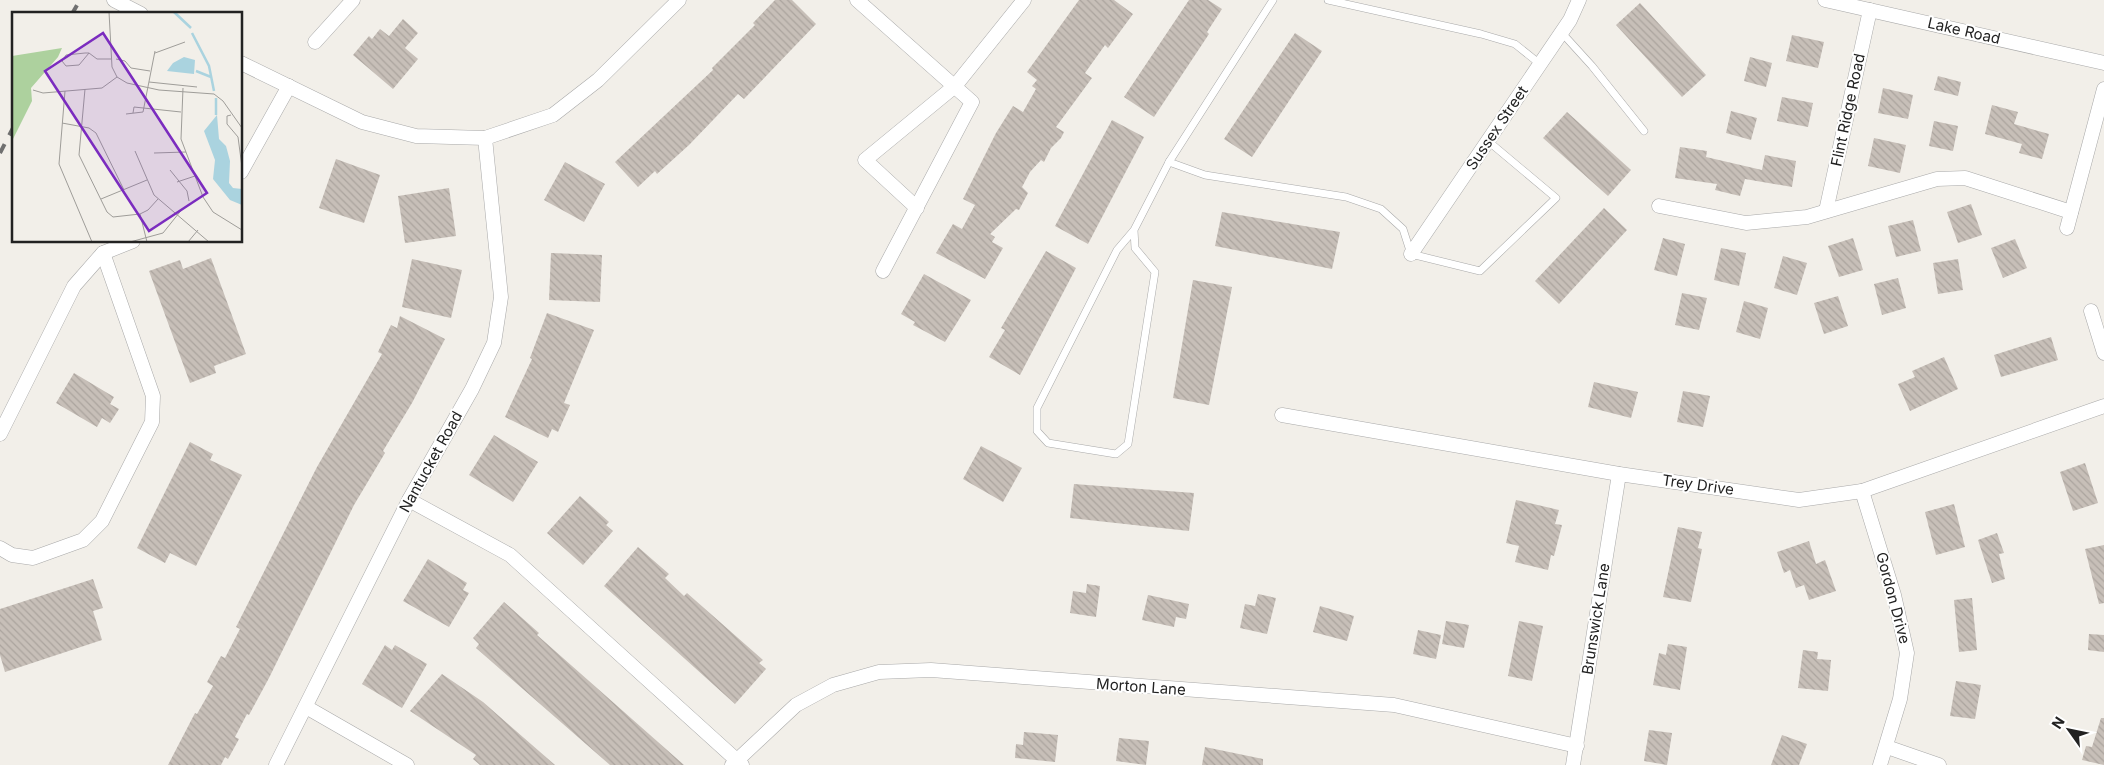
<svg xmlns="http://www.w3.org/2000/svg" width="2104" height="765" font-family="Inter,sans-serif">
	<defs>
		<pattern id="building-back-hatch" width="6" height="6" patternUnits="userSpaceOnUse" patternTransform="scale(1.25)"><rect width="6" height="6" fill="#c7bfb8"/><path d="M-1 5l2 2M0 0l6 6M5-1l2 2" fill="none" stroke="#aba49e"/></pattern>
	</defs>
	<rect width="100%" height="100%" fill="#f2efe9"/>
	<g fill="url(#building-back-hatch)">
		<path d="M775,0h17l24,24 -72,75 -6,-5 -49,51 -32,29 -2,-3 -17,16 -23,-25 98,-92 -1,-2 43,-43 -2,-2z"/>
		<path d="M1079,0h35l19,14 -25,34 -3,-3 -20,28 7,5 -36,49 8,5 -3,6 -10,10 -7,14 -3,-2 -11,12 -8,15 6,6 -9,17 -3,-1 -26,25 5,3 -3,5 11,6 -18,31 -49,-26 17,-29 9,5 13,-24 -12,-6 33,-66 17,-27 10,6 13,-23 -4,-3 5,-6 -10,-8z"/>
		<path d="M1189,0h19l14,9 -15,23 2,2 -55,83 -30,-20z"/>
		<path d="M1640,3l66,72 -24,22 -66,-72z"/>
		<path d="M403,19l15,14 -13,15 13,11 -25,30 -40,-34 16,-19 3,3 8,-10 9,7z"/>
		<path d="M1295,33l27,18 -70,106 -28,-18z"/>
		<path d="M1792,35l32,7 -6,26 -32,-7z"/>
		<path d="M1750,57l22,6 -6,24 -22,-6z"/>
		<path d="M1938,76l23,6 -3,14 -24,-6z"/>
		<path d="M1883,88l30,7 -5,24 -30,-6z"/>
		<path d="M1782,97l31,6 -5,24 -31,-6z"/>
		<path d="M1992,105l26,7 -4,12 35,10 -7,25 -23,-6 3,-9 -37,-10z"/>
		<path d="M1731,111l26,7 -6,22 -25,-7z"/>
		<path d="M1567,112l64,58 -23,26 -65,-58z"/>
		<path d="M1112,120l32,17 -56,107 -33,-18z"/>
		<path d="M1934,121l24,5 -5,25 -24,-5z"/>
		<path d="M1874,138l32,7 -6,28 -32,-7z"/>
		<path d="M1680,147l27,4 -1,6 56,13 3,-15 31,6 -4,26 -47,-8 -5,17 -25,-6 2,-6 -42,-6z"/>
		<path d="M336,159l44,16 -16,48 -45,-15z"/>
		<path d="M565,162l40,22 -21,38 -40,-22z"/>
		<path d="M449,188l7,48 -51,7 -7,-47z"/>
		<path d="M1971,204l11,31 -24,8 -11,-31z"/>
		<path d="M1604,208l23,22 -68,74 -24,-23z"/>
		<path d="M1222,212l118,20 -8,37 -117,-23z"/>
		<path d="M1913,220l8,31 -25,6 -8,-31z"/>
		<path d="M1663,238l22,6 -8,32 -23,-6z"/>
		<path d="M1853,238l10,32 -24,7 -11,-31z"/>
		<path d="M2015,239l12,29 -24,10 -12,-30z"/>
		<path d="M1721,248l25,5 -7,33 -25,-6z"/>
		<path d="M1046,251l30,17 -56,107 -31,-18 16,-27 -4,-2z"/>
		<path d="M551,253l51,2 -2,47 -51,-2z"/>
		<path d="M1783,256l24,7 -10,32 -23,-7z"/>
		<path d="M211,258l35,96 -32,12 2,7 -26,10 -41,-112 31,-11 3,9z"/>
		<path d="M412,259l50,11 -11,48 -49,-11z"/>
		<path d="M1958,259l5,31 -25,4 -5,-31z"/>
		<path d="M924,274l47,26 -26,42 -32,-17 2,-3 -14,-8z"/>
		<path d="M1898,278l8,30 -24,7 -8,-31z"/>
		<path d="M1193,280l39,7 -23,118 -36,-7z"/>
		<path d="M1682,293l25,5 -8,32 -24,-5z"/>
		<path d="M1838,296l10,30 -24,8 -10,-31z"/>
		<path d="M1744,301l24,7 -8,31 -24,-7z"/>
		<path d="M547,313l47,17 -30,73 6,2 -12,27 -6,-3 -4,9 -43,-21 27,-58 -2,-1z"/>
		<path d="M400,316l45,23 -33,64 -29,48 2,2 -31,52 -85,173 -20,37 -2,-1 -12,23 4,2 -11,20 -3,-2 -4,8h-53l27,-52 2,1 16,-28 -6,-4 14,-26 4,2 15,-29 -4,-2 81,-160 65,-113 -4,-2 13,-27 6,3z"/>
		<path d="M2051,337l7,23 -57,17 -7,-22z"/>
		<path d="M1944,357l14,32 -48,22 -12,-27 17,-7 -3,-6z"/>
		<path d="M74,373l40,24 -4,7 9,5 -9,14 -8,-5 -5,9 -41,-24z"/>
		<path d="M1594,382l44,10 -7,26 -43,-11z"/>
		<path d="M1683,391l27,5 -7,31 -26,-5z"/>
		<path d="M494,435l44,27 -25,40 -44,-27z"/>
		<path d="M190,442l23,12 -3,6 32,15 -46,91 -26,-13 -5,10 -28,-15z"/>
		<path d="M981,446l41,22 -19,34 -40,-23z"/>
		<path d="M2085,463l13,40 -25,8 -13,-39z"/>
		<path d="M1074,484l120,9 -5,38 -119,-13z"/>
		<path d="M580,496l29,26 -3,3 7,6 -30,34 -36,-32z"/>
		<path d="M1516,500l43,10 -4,14 7,1 -8,31 -3,-1 -3,15 -33,-8 4,-16 -13,-3z"/>
		<path d="M1954,504l11,43 -29,8 -11,-43z"/>
		<path d="M1678,527l24,5 -4,16 4,1 -11,53 -28,-5z"/>
		<path d="M1997,533l7,20 -5,1 6,25 -13,4 -14,-43z"/>
		<path d="M1809,541l7,23 9,-4 11,31 -27,9 -5,-15 -8,3 -6,-18 -6,3 -7,-21z"/>
		<path d="M2104,545v58l-5,1 -14,-55z"/>
		<path d="M638,547l31,27 -4,4 19,18 3,-3 76,67 -4,3 7,6 -31,35 -131,-118z"/>
		<path d="M428,559l39,24 -4,7 6,3 -20,34 -46,-26z"/>
		<path d="M93,579l10,29 -10,3 9,29 -97,32 -5,-17v-46z"/>
		<path d="M1087,584l13,2 -4,31 -26,-4 3,-22 13,2z"/>
		<path d="M1258,594l18,4 -9,36 -27,-6 5,-24 10,2z"/>
		<path d="M1148,595l41,9 -3,15 -10,-2 -2,10 -32,-7z"/>
		<path d="M1972,598l5,52 -18,2 -5,-52z"/>
		<path d="M504,602l35,31 -2,2 147,130h-74l-134,-117 3,-4 -6,-6z"/>
		<path d="M1320,606l34,10 -7,25 -34,-9z"/>
		<path d="M1446,621l23,4 -5,23 -22,-4z"/>
		<path d="M1519,621l24,5 -11,55 -24,-5z"/>
		<path d="M1418,630l23,5 -5,24 -23,-5z"/>
		<path d="M2089,634l15,1v17l-16,-2z"/>
		<path d="M1668,644l19,3 -7,43 -27,-5 6,-32 7,2z"/>
		<path d="M385,645l7,5 3,-5 32,19 -25,44 -40,-24z"/>
		<path d="M1803,650l15,2 -1,7 14,1 -3,31 -30,-3z"/>
		<path d="M442,674l41,28 72,63h-75l-7,-6 3,-4 -66,-44z"/>
		<path d="M1956,681l25,4 -6,34 -25,-3z"/>
		<path d="M2101,718h3v47l-22,-5 4,-14 6,1z"/>
		<path d="M1649,730l23,3 -5,32 -23,-4z"/>
		<path d="M1024,732l34,3 -3,27 -40,-4 1,-14 7,1z"/>
		<path d="M1782,735l25,9 -8,21h-28z"/>
		<path d="M1119,738l30,3 -3,24 -30,-4z"/>
		<path d="M1205,747l58,12v6h-61z"/>
	</g>
	<g fill="none" stroke-linecap="round" stroke-linejoin="round">
		<g stroke="#a9a9a9" stroke-width="8">
			<g id="lane">
				<path d="M1273,0l-104,162 36,13 141,22 35,12 22,20 8,25 69,17 76,-73 -68,-57"/>
				<path d="M1328,0l153,34 34,10 25,20"/>
				<path d="M1562,33l30,33 52,65"/>
				<path d="M1134,230l-17,20 -80,158v23l11,12 68,11 12,-10 27,-172 -20,-24 -1,-18 35,-68"/>
			</g>
		</g>
		<g stroke="#a9a9a9" stroke-width="15">
			<g id="street">
				<path d="M114,0l27,14"/>
				<path d="M857,0l115,102 -89,169"/>
				<path d="M1825,0l279,63"/>
				<path d="M315,42l38,-42"/>
				<path d="M241,63l121,59 54,14 69,2 68,-23 45,-35 81,-80"/>
				<path d="M241,172l48,-86"/>
				<path d="M1659,206l87,17 61,-6 130,-38 28,-1 106,34"/>
				<path d="M917,208l-52,-48 90,-74 69,-86"/>
				<path d="M1826,211l44,-201"/>
				<path d="M2067,228l37,-139"/>
				<path d="M1411,254l159,-234 9,-20"/>
				<path d="M2091,311l13,42"/>
				<path d="M1282,415l337,59 180,26 63,-9 242,-85"/>
				<path d="M0,434l74,-148 29,-33 30,-12"/>
				<path d="M1862,491l32,104 13,58 -7,46 -20,66"/>
				<path d="M409,500l101,55 232,210"/>
				<path d="M0,548l12,7 21,3 50,-18 19,-19 50,-99 1,-26 -50,-143"/>
				<path d="M306,707l101,58"/>
				<path d="M1887,747l52,18"/>
				<path d="M276,765l133,-265 63,-111 22,-46 7,-46 -16,-159"/>
				<path d="M732,765l64,-60 37,-20 46,-13 52,-2 463,35 183,41"/>
				<path d="M1573,765l46,-291"/>
			</g>
		</g>
		<use href="#lane" stroke="#fff" stroke-width="7"/>
		<use href="#street" stroke="#fff" stroke-width="14"/>
		<g stroke="#707070" stroke-width="4" stroke-dasharray="10 10" stroke-linecap="butt">
			<path d="M72,14l8,-14"/>
			<path d="M0,153l14,-27"/>
		</g>
	</g>
	<g text-anchor="middle" stroke-width="4" stroke-linejoin="round" paint-order="stroke">
		<g font-size="15" fill="#222" stroke="#fff">
			<text transform="translate(1964 31) rotate(13)" y="5">Lake Road</text>
			<text transform="translate(1848 110) rotate(-78)" y="5">Flint Ridge Road</text>
			<text transform="translate(1497 128) rotate(-56)" y="5">Sussex Street</text>
			<text transform="translate(431 462) rotate(-61)" y="5">Nantucket Road</text>
			<text transform="translate(1698 485) rotate(8)" y="5">Trey Drive</text>
			<text transform="translate(1893 598) rotate(75)" y="5">Gordon Drive</text>
			<text transform="translate(1596 619) rotate(-81)" y="5">Brunswick Lane</text>
			<text transform="translate(1141 687) rotate(4)" y="5">Morton Lane</text>
		</g>
	</g>
	<g transform="translate(12 12)">
		<rect width="230" height="230" fill="#f2efe9"/>
		<path d="M50,36l-4,9 -27,31 1,13 -20,40v-85z" fill="#add19e"/>
		<path d="M172,45l11,3 -1,14 -27,-3 6,-8zM205,103l2,24 7,7 4,15 -1,22 4,5 9,1v16l-12,-5 -17,-21 2,-19 -11,-29z" fill="#aad3df"/>
		<path fill="none" stroke="#aad3df" stroke-width="2.5" d="M162,0l17,16M180,21l17,33 5,25M184,59l15,6M204,103v-17"/>
		<path fill="none" stroke="#9f9d99" stroke-width="1" d="M97,0l3,55 5,10 10,6 32,7 55,4 9,7 19,27M77,41l-10,12 -13,1 -4,-5 4,-6 19,-2h4l8,6h14M143,41l30,-11M104,47l9,2 6,7 19,3M137,70l48,5M171,76l-2,51 22,58 10,15 29,18M73,77l-6,66 28,57 6,5 27,-3 8,-4 10,-11M21,78l10,3 59,-5 15,-11M53,79l-6,73 33,78M121,101l1,-6 47,5M114,102l17,-2 12,-61M219,103l-4,1v8l11,13 4,30M50,111l27,5 7,5 28,57M123,139l19,44 55,47M142,141l32,-1M158,158l17,21 2,10M165,170l18,-6M89,187l46,-19M128,202l7,28M118,230l33,-9 20,-25M176,230l10,-12"/>
		<path fill="#7b2cbf" fill-opacity="0.15" stroke="#7b2cbf" stroke-width="2.5" d="M91,21l104,160 -58,38 -104,-160z"/>
		<rect width="230" height="230" fill="none" stroke="#222" stroke-width="2.5"/>
	</g>
	<g transform="translate(2069 730) rotate(303)" stroke="#ffffff" stroke-width="4" paint-order="stroke">
	<path d="M0-4L9 19L0 12L-9 19Z" fill="#222222"/>
	<text y="-8" font-size="14" font-weight="bold" text-anchor="middle" fill="#222222">N</text>
	</g>
</svg>
